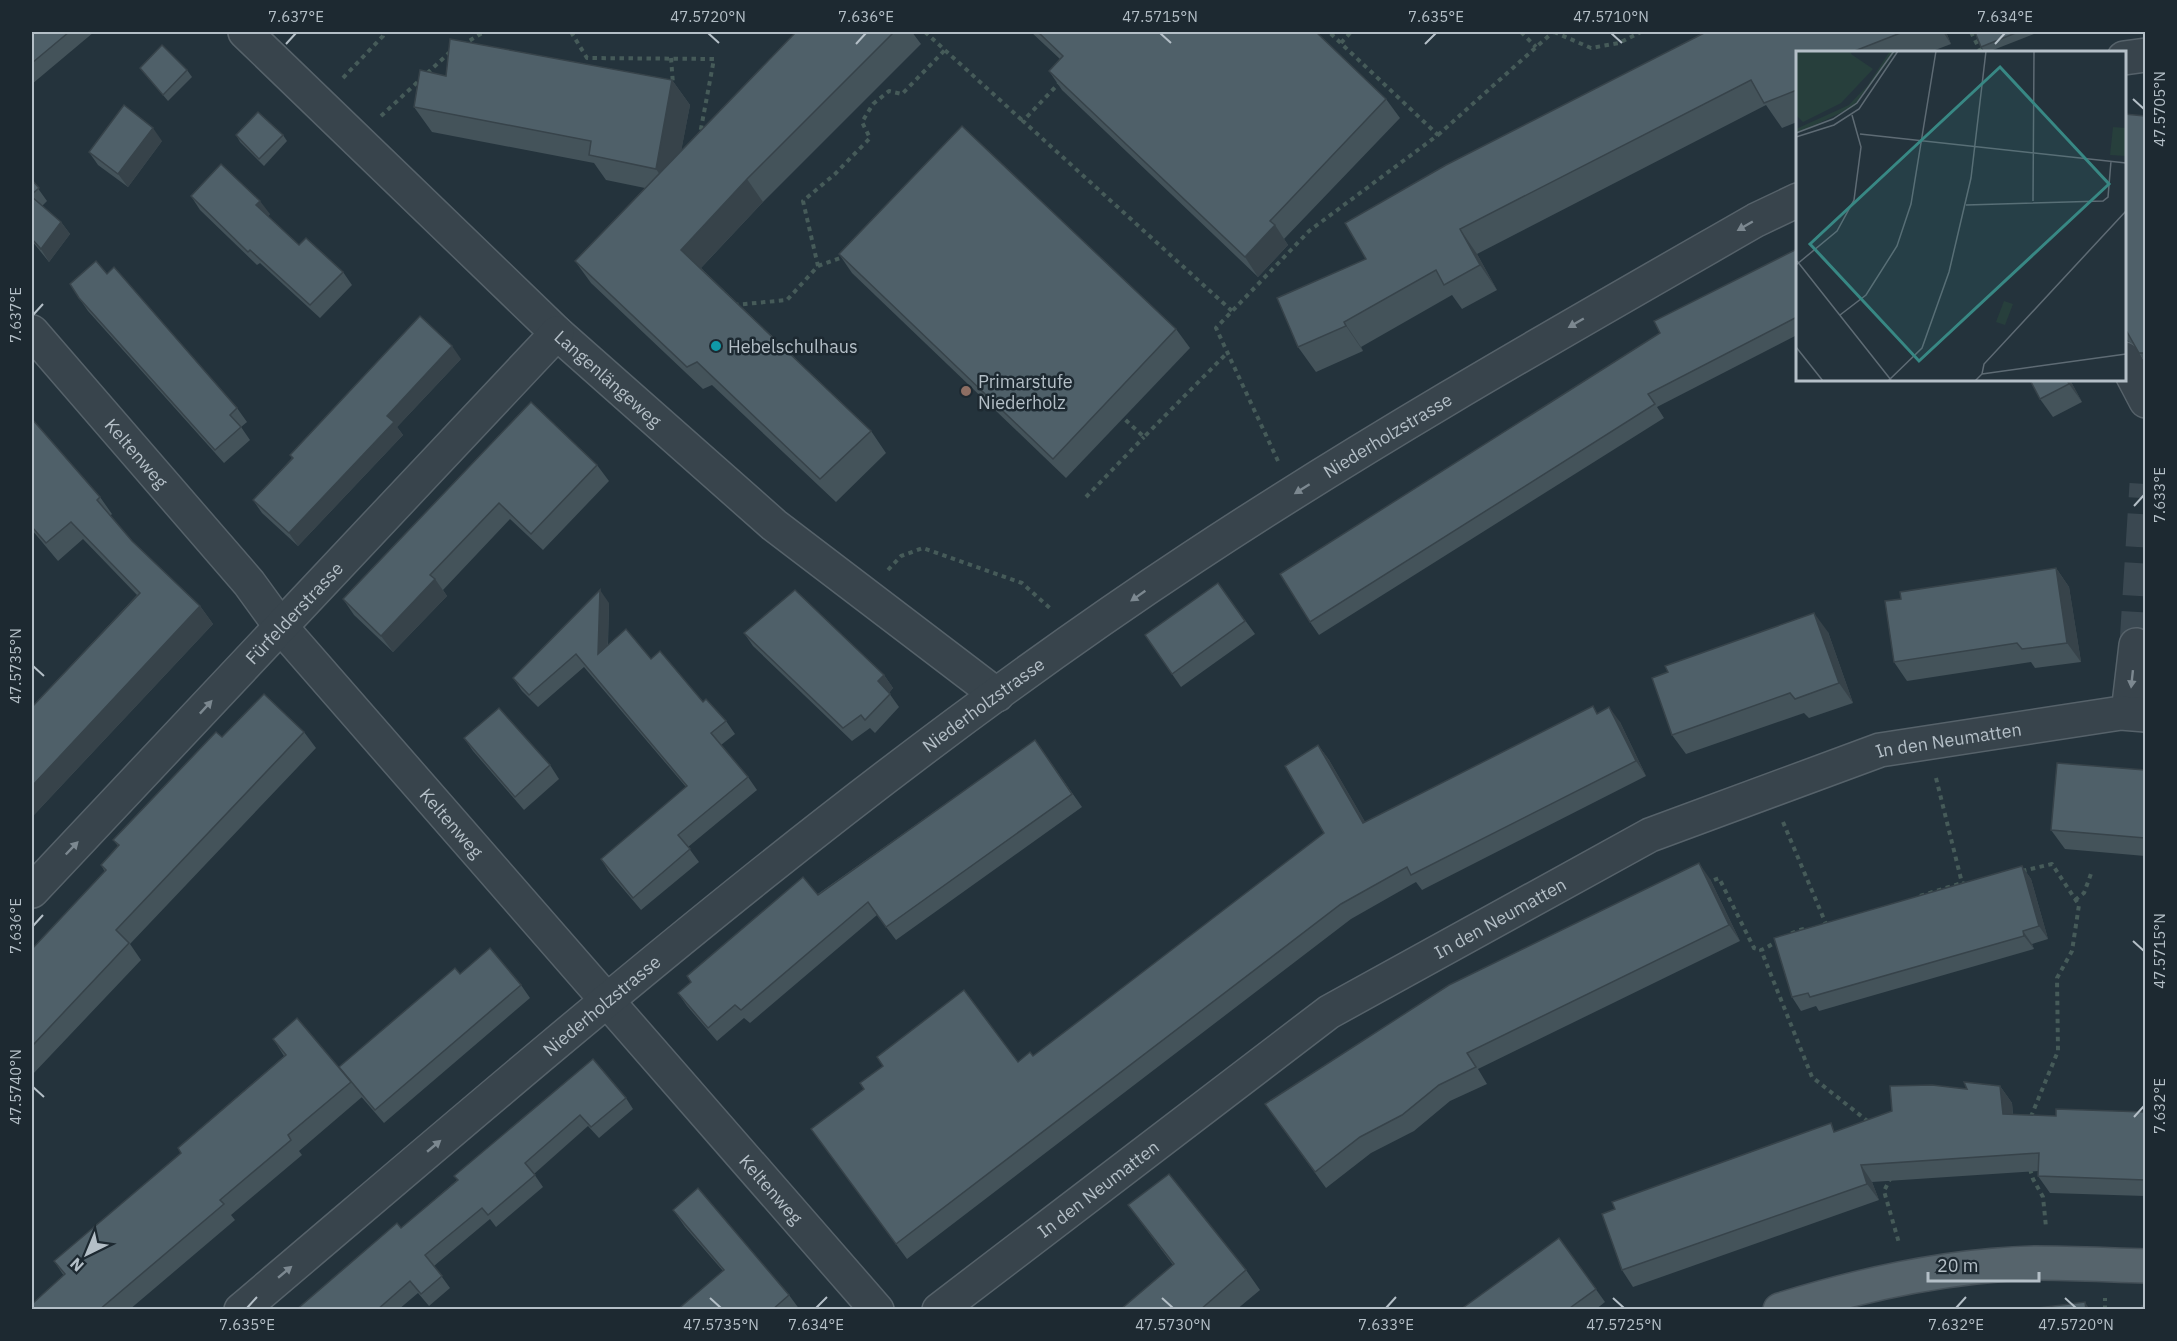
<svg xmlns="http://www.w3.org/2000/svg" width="2177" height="1341" font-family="'IBM Plex Sans',sans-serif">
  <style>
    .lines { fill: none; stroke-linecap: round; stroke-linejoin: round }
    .minor-tunnel { stroke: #3a4851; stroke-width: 33; stroke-dasharray: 33 16; stroke-linecap: butt }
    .minor-casing { stroke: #56626a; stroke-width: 36 }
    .major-casing { stroke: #445058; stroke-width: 36 }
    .path { stroke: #465b59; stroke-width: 4; stroke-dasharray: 4.5 4.5; stroke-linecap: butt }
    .minor { stroke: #38444c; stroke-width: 33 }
    .major { stroke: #56646c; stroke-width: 33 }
    .wall { fill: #44535a }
    .shaded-wall { fill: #37434a }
    .building { fill: #4f6069; stroke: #37434a; stroke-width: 1.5 }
    .oneway { fill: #7c8890 }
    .ticks { fill: none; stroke: #b4bfc7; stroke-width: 2 }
    .culture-dot { fill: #0f9aa8; stroke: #1d2931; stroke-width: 2 }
    .education-dot { fill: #8d6e63; stroke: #1d2931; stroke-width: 2 }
    .labels { text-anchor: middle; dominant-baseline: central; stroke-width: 5; stroke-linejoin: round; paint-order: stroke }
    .poi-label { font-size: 18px; fill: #b4bfc7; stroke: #1d2931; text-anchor: start }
    .street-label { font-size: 18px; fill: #b4bfc7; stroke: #1d2931 }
    .inset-road { fill: none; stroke: #5e6b74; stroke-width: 1.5 }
    .view { fill: #388884; fill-opacity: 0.15; stroke: #388884; stroke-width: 3 }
    .inset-edge { fill: none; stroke: #b4bfc7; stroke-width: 3 }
    .neatline { fill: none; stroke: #b4bfc7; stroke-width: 2 }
    .ticks-label { font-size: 15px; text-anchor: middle; fill: #b4bfc7 }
  </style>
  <rect width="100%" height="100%" fill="#24333c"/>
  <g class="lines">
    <path class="minor-tunnel" d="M2136,645l10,-161"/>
    <defs>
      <g id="minor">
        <path id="s1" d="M245,32l312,301 217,192 223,170"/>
        <path d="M2124,58l22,-3"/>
        <path id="s2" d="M32,332l217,251 32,44 596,683"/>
        <path d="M2124,359l22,42"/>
        <path d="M2128,713l8,-68"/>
        <path id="s3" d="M32,891l525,-558"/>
        <path id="s4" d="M241,1310c308,-261 613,-529 951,-752 183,-121 374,-229 564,-338l42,-20"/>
        <path id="s5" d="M939,1310l390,-298 321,-177 230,-85 241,-37 25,2"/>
      </g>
      <path id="major" d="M1780,1310c83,-26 169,-45 256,-47 36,0 73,2 110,3"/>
    </defs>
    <use href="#minor" class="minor-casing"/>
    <use href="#major" class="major-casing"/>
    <g class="path">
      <path d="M571,32l16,26 127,1 -14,75"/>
      <path d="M925,32l98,89"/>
      <path d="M1521,32l15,15"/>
      <path d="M1554,32l37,16 28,-5 22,-11"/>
      <path d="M1971,32l10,20"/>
      <path d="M1341,43l10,-11"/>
      <path d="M462,45l22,-13"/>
      <path d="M671,58l2,26"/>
      <path d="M343,78l40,-42 1,-4"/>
      <path d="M1061,81l-38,40 209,190"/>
      <path d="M381,116l69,-64"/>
      <path d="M1438,135l115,-103"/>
      <path d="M818,266l28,-10"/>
      <path d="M734,305l53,-5 31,-34 -15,-65 32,-27 35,-36 -8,-16 11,-18 16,-13 13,3 43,-44"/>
      <path d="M1119,414l25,23 83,-84"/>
      <path d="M1278,461l-62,-133 93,-97 129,-96 -109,-103"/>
      <path d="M1086,497l58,-60"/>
      <path d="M888,570l13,-14 22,-8 99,35 30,27"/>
      <path d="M1936,778l26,105 3,1"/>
      <path d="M1783,822l43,102"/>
      <path d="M2022,871l30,-7 27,41 -7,46 -15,27 1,73 -28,68"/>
      <path d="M1714,880l5,-2 35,70 7,2"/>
      <path d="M1920,896l42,-13"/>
      <path d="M2075,900l9,-7 8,-22"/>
      <path d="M1804,929c-17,4 -27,14 -43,21l51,127 58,46"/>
      <path d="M2030,1169l3,10 10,18 3,30"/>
      <path d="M1891,1177l-7,14 15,52"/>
      <path d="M2105,1310v-12"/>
    </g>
    <use href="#minor" class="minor"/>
    <use href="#major" class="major"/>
  </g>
  <g class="wall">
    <path d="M32,32h62l-62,52z"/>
    <path d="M796,32h116l9,12 -158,158 -62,66 170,163 15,22 -50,49 -124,-117 -9,4 -112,-106 -16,-22 70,-73 -39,-8 -12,-17 -162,-31 -18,-25 32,-31 226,4 18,25 -9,46z"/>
    <path d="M1031,32h285l70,67 14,19 -116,121 4,6 -30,32 -196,-187 -13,-19 11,-12z"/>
    <path d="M1706,32h240l5,12 -21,8h-133v70l-15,6 -16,-23 -289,149 20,36 -35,19 -10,-14 -91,52 2,4 -47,21 -18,-25 68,-88z"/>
    <path d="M1975,32h64l-51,20h-3l-4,-5z"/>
    <path d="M140,68l47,2 5,7 -24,24z"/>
    <path d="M2124,114l21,2v246l-10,-16 -7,-5 -4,-5z"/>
    <path d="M236,135h47l4,6 -23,25 -24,-24z"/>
    <path d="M162,141l-34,46 -30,-22 -9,-13z"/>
    <path d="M32,180l15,21 -5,5 19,16 9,12 -21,28 -17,-21z"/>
    <path d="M191,196l79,18 -2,2 31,29 44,27 9,13 -32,33 -60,-55 -3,2 -57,-55z"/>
    <path d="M1797,249v86l-140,72 7,11 -345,217 -9,-13z"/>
    <path d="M839,254l337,75 14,19 -124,130 -214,-205z"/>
    <path d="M107,274l130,134 10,14 -6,5 9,13 -26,23 -136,-152 -9,-13z"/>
    <path d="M461,359l-64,68 6,8 -105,111 -36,-33 -9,-13 39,-42 -2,-3z"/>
    <path d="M2030,380h40l12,22 -29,15 -13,-18z"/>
    <path d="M531,402l66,63 12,16 -66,69 -33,-31 -67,71 4,6 -54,56 -39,-37 -11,-16z"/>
    <path d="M32,419l68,78 12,17 -2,2 22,25 68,65 13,18 -181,193v-110l105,-112 -54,-56 -25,22 -26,-31z"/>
    <path d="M2056,568l13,19 12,75 -46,6 -4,-6 -124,19 -13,-19 7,-63z"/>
    <path d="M1218,583l37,51 -74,53 -36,-52z"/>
    <path d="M609,603l-1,42 43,14 75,62 9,13 -14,11 27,32 9,13 -69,57 11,15 -58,48 -32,-38 -8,-13 85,-72 -102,-120 -46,40 -16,-16 -9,-13z"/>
    <path d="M1828,632l25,71 -44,15 -5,-5 -118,41 -14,-19 -4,-63z"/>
    <path d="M744,633l140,42 9,13 -4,5 10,14 -24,26 -5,-5 -18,13 -99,-95z"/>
    <path d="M1598,713l22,9 26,54 -224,114 -6,-8 -65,37 -444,340 -96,-130 207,-67 15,-6 291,-223 -6,-88 11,15 36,62z"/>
    <path d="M304,732l12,16 -186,196 11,16 -109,115v-126l73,-77 -4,-7 17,-19 -5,-6 109,-103z"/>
    <path d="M464,738l86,27 9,14 -35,31 -51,-59z"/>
    <path d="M1035,740l47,67 -186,133 -19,-25 -127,108 -6,-5 -27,23 -30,-35 -9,-13z"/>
    <path d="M2145,770v86l-80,-7 -14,-19z"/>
    <path d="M2022,866l9,13 17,60 -16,5 2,5 -215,62 -3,-5 -15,5 -9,-14z"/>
    <path d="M1710,879l30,62 -262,128 9,15 -37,17 -36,30 -43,22 -45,35 -61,-84z"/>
    <path d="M460,974l61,11 9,13 -146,125 -26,-30 4,4 -63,54 3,4 -71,60 4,5 -106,90h-97l32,-34 -10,-15 127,-108 -3,-5 106,-92 -11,-17 67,30z"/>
    <path d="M593,1059l33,39 7,11 -34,29 -11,-12 -54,48 9,13 -47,40 -6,-8 -56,47 16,22 -21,18 -11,-13 -20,17h-102l105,-82 56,-48z"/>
    <path d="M2000,1086l12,17 1,11 43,2 89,-4v84l-95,-3 -12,-17v-5l-166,11 7,18 -246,87 -11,-17 215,-139 130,-42z"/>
    <path d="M1128,1205l118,65 14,20 -24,20h-116l53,-45z"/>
    <path d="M673,1210l116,85 11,15h-123l46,-39 -38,-44z"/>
    <path d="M1559,1238l46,64 -10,8h-135z"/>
  </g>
  <g class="shaded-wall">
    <path d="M1943,32h3l5,12z"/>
    <path d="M672,80l18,25 -17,89 -17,-25z"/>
    <path d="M153,128l9,13 -34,46 -10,-13z"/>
    <path d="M747,179l16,23 -66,70 -16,-22z"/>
    <path d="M260,201l10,13 -5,5 -9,-14z"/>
    <path d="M61,222l9,12 -21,28 -8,-13z"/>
    <path d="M1275,225l13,20 -30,32 -13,-20z"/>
    <path d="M1460,229l17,25 20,36 -17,-25z"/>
    <path d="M1344,322l17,25 2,4 -17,-25z"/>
    <path d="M452,346l9,13 -64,68 6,8 -105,111 -9,-13 98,-117z"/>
    <path d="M2067,380h3l12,22 -13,-18z"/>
    <path d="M2056,568l13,19 12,75 -14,-19z"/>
    <path d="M435,579l12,17 -54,56 -12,-16z"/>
    <path d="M600,590l9,13 -2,63 -9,-12z"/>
    <path d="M200,606l13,18 -181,193v-31z"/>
    <path d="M1814,613l14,19 25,71 -14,-20z"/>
    <path d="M884,675l9,13 -6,7 -9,-14z"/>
    <path d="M1609,707l11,15 26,54 -10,-15z"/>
    <path d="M1318,745l11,15 45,77 -11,-14z"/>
    <path d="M1699,863l11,16 30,62 -11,-16z"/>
    <path d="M2022,866l9,13 17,60 -9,-13z"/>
    <path d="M2023,931l9,13 2,5 -10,-13z"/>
    <path d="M2000,1086l12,17 2,28 -11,-17z"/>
    <path d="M1861,1165l11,17 7,18 -12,-16z"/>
    <path d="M2085,1302l5,8h-4z"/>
  </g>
  <g class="building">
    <path d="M32,32h37l-37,31z"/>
    <path d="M796,32h98l-147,147 -66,71 190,181 -51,48 -123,-117 -10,5 -112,-106z"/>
    <path d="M1038,32h278l70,67 -116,122 5,4 -30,32 -196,-186 14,-15z"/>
    <path d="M1706,32h197l-51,20h-55v38l-33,13 -13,-23 -291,149 20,36 -36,20 -8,-15 -92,52 2,4 -48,21 -21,-49 89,-39 -21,-36 101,-58z"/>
    <path d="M1975,32h43l-37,15z"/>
    <path d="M450,39l222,41 -16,89 -67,-14 2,-14 -177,-34 6,-37 26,6z"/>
    <path d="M162,45l25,25 -24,25 -23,-27z"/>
    <path d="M124,105l29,23 -35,46 -29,-22z"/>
    <path d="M258,112l25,23 -24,24 -23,-24z"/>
    <path d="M2124,114l21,2v237h-6l-12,-21 -3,-3z"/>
    <path d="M962,126l214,203 -123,130 -214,-205z"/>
    <path d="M221,164l39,37 -4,4 43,40 7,-7 37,34 -33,33 -60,-55 -2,2 -57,-56z"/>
    <path d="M32,180l7,8 -7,6z"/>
    <path d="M32,197l29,25 -20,27 -9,-10z"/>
    <path d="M1797,249v68l-149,77 7,10 -345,218 -30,-48 380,-241 -6,-12z"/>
    <path d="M96,261l11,13 7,-7 123,141 -7,7 11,12 -26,23 -136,-152 -9,-14z"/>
    <path d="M420,316l32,30 -65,70 7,6 -105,111 -36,-33 40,-42 -3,-3z"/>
    <path d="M2030,380h37l2,4 -29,15z"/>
    <path d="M531,402l66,63 -66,69 -32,-31 -69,72 5,4 -54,57 -38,-37z"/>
    <path d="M32,419l68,78 -3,3 35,41 68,65 -168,180v-79l108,-114 -69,-71 -25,21 -14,-16z"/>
    <path d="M2056,568l11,75 -45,6 -5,-6 -123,19 -9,-61 16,-2 -1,-7z"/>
    <path d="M1218,583l27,38 -73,53 -27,-39z"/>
    <path d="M600,590l-2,64 28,-25 25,30 9,-8 43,51 3,-3 20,22 -15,12 37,44 -70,58 12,14 -57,49 -32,-39 86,-73 -111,-132 -47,41 -16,-17z"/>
    <path d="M795,590l89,85 -6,6 12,13 -25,26 -4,-5 -18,13 -99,-95z"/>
    <path d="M1814,613l25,70 -44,16 -5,-6 -118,42 -20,-57 16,-6 -3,-6z"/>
    <path d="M264,694l40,38 -188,198 13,13 -97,103v-97l74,-79 -5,-5 18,-20 -6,-5 103,-108 6,5z"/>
    <path d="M1593,706l4,8 12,-7 27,54 -225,114 -4,-8 -66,37 -445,340 -85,-115 53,-40 -4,-6 23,-17 -6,-9 87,-67 54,72 12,-10 3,4 55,-42 236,-181 -39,-67 33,-21 45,78z"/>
    <path d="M499,708l51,57 -35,32 -51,-59z"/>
    <path d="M1035,740l37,54 -186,133 -18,-25 -127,108 -6,-5 -27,23 -30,-35 13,-11 -4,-6 116,-99 15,18z"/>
    <path d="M2057,763l88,7v68l-94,-8z"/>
    <path d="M1699,863l30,62 -262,128 9,14 -37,18 -37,30 -42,22 -45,35 -50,-68 184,-119z"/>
    <path d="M2022,866l17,60 -16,5 1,5 -214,61 -2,-4 -16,4 -18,-59z"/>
    <path d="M490,948l31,37 -146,125 -36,-43 116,-99 5,6z"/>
    <path d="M297,1018l54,64 -63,53 3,5 -71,60 4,4 -125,106h-67v-6l33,-30 -11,-13 127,-108 -3,-5 108,-93 -13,-16z"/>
    <path d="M593,1059l33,39 -35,29 -11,-12 -55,48 10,12 -47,40 -6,-7 -57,47 17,21 -21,18 -11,-13 -33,29h-81l101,-87 4,5 57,-48 -4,-4z"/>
    <path d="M1964,1082l36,4 3,28 53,2v-7l89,3v68l-107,-4 1,-23 -178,12 6,19 -245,86 -20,-56 13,-5 -3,-7 219,-79 3,9 58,-21 -2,-25 42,-1 35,4z"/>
    <path d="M1169,1174l77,96 -46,40h-80l54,-46 -46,-59z"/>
    <path d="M698,1188l91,107 -17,15h-95l47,-40 -51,-60z"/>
    <path d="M1559,1238l37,51 -29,21h-107z"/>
    <path d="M2085,1302l1,8h-64z"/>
    <rect x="2142" y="1306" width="3" height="4"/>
  </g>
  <defs><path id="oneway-solid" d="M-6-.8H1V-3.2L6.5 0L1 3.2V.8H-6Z" transform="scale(1.5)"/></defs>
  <g class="oneway">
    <use href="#oneway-solid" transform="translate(1745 226) rotate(150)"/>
    <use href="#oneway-solid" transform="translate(1576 323) rotate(150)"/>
    <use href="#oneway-solid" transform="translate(1302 489) rotate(148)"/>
    <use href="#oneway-solid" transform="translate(1138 596) rotate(145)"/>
    <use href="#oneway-solid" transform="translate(2132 679) rotate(96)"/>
    <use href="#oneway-solid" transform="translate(206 707) rotate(-47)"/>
    <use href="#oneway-solid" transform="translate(72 848) rotate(-46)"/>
    <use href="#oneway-solid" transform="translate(434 1146) rotate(-40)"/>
    <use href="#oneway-solid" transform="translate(285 1272) rotate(-40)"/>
  </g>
  <path class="ticks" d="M708,33l11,10M1160,33l11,10M1611,33l11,10M286,44l10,-11M856,44l10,-11M1425,44l11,-11M1995,44l10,-11M2133,99l11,10M33,315l10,-11M2134,506l10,-11M33,666l11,10M33,926l10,-11M2133,941l11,10M33,1087l11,10M2134,1117l10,-11M710,1298l11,10M1162,1298l11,10M1613,1298l11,10M2065,1298l11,10M247,1308l10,-11M816,1308l11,-11M1386,1308l10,-11M1956,1308l10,-11"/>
  <circle class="culture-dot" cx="716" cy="346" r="6"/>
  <circle class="education-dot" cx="966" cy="391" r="6"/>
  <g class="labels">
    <g class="poi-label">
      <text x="728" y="346">Hebelschulhaus</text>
      <text x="978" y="381">Primarstufe<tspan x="978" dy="21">Niederholz</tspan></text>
    </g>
    <g class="street-label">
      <text stroke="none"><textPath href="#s1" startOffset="502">Langenlängeweg</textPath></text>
      <text stroke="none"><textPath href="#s4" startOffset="1444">Niederholzstrasse</textPath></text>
      <text stroke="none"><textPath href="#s2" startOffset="160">Keltenweg</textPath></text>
      <text stroke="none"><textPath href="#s3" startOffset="382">Fürfelderstrasse</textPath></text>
      <text stroke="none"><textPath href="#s4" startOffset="958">Niederholzstrasse</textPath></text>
      <text stroke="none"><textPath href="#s5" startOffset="1172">In den Neumatten</textPath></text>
      <text stroke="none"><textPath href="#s2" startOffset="646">Keltenweg</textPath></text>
      <text stroke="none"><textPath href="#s5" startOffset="686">In den Neumatten</textPath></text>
      <text stroke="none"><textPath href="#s4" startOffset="472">Niederholzstrasse</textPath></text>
      <text stroke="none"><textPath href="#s2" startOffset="1132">Keltenweg</textPath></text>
      <text stroke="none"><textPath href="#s5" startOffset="200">In den Neumatten</textPath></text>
    </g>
  </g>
  <g transform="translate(1796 51)">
    <rect width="330" height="330" fill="#24333c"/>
    <path d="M94,0h6l-41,55 -59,28v-5l53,-24 19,-20z" fill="#273f3c"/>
    <path d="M317,76l13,1v28l-16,-1zM208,250l9,3 -8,21 -9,-3z" fill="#273f3c"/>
    <path d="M0,0h56l-1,3 22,15 -32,34 -38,19 -7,-7z" fill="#273f3c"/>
    <path class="inset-road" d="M0,82l37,-14 24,-16 37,-52M64,83l266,29M0,86l38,-12 25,-16 39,-58M237,150l1,-150M170,154l137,-4 5,-4 3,-36M1,210l94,119M0,214l41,-34 17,-31 7,-53 -9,-32M44,264l26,-20 31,-49 14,-42 25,-153M0,296l27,34M186,323l144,-20M92,330l34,-33 27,-76 22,-94 15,-127M179,330l7,-7 2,-10 142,-153"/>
    <path class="view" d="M204,16l109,117 -190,177 -109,-117z"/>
    <rect width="330" height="330" class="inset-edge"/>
  </g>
  <rect width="2177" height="1341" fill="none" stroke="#1d2931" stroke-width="66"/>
  <g transform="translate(87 1254) rotate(223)" stroke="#1d2931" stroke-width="4.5" paint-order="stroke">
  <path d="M0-4.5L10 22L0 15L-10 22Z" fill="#b4bfc7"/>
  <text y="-9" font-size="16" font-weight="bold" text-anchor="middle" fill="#b4bfc7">N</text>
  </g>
  <path d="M1928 1272v9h111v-9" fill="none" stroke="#b4bfc7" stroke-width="3"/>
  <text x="1937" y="1272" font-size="18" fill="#b4bfc7" stroke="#1d2931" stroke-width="4.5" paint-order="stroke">20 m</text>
  <rect x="33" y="33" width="2111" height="1275" class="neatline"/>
  <g class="ticks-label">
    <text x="296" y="22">7.637°E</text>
    <text x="708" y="22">47.5720°N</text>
    <text x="866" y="22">7.636°E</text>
    <text x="1160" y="22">47.5715°N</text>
    <text x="1436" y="22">7.635°E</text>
    <text x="1611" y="22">47.5710°N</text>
    <text x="2005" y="22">7.634°E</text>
    <text transform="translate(2160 109) rotate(-90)" y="5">47.5705°N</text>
    <text transform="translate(16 315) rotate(-90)" y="5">7.637°E</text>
    <text transform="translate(2160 495) rotate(-90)" y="5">7.633°E</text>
    <text transform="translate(16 666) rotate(-90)" y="5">47.5735°N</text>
    <text transform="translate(16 926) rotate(-90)" y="5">7.636°E</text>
    <text transform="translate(2160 951) rotate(-90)" y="5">47.5715°N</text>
    <text transform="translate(16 1087) rotate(-90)" y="5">47.5740°N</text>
    <text transform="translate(2160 1106) rotate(-90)" y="5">7.632°E</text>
    <text x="247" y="1330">7.635°E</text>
    <text x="721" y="1330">47.5735°N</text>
    <text x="816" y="1330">7.634°E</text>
    <text x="1173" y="1330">47.5730°N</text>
    <text x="1386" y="1330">7.633°E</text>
    <text x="1624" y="1330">47.5725°N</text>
    <text x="1956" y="1330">7.632°E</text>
    <text x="2076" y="1330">47.5720°N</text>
  </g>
</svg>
